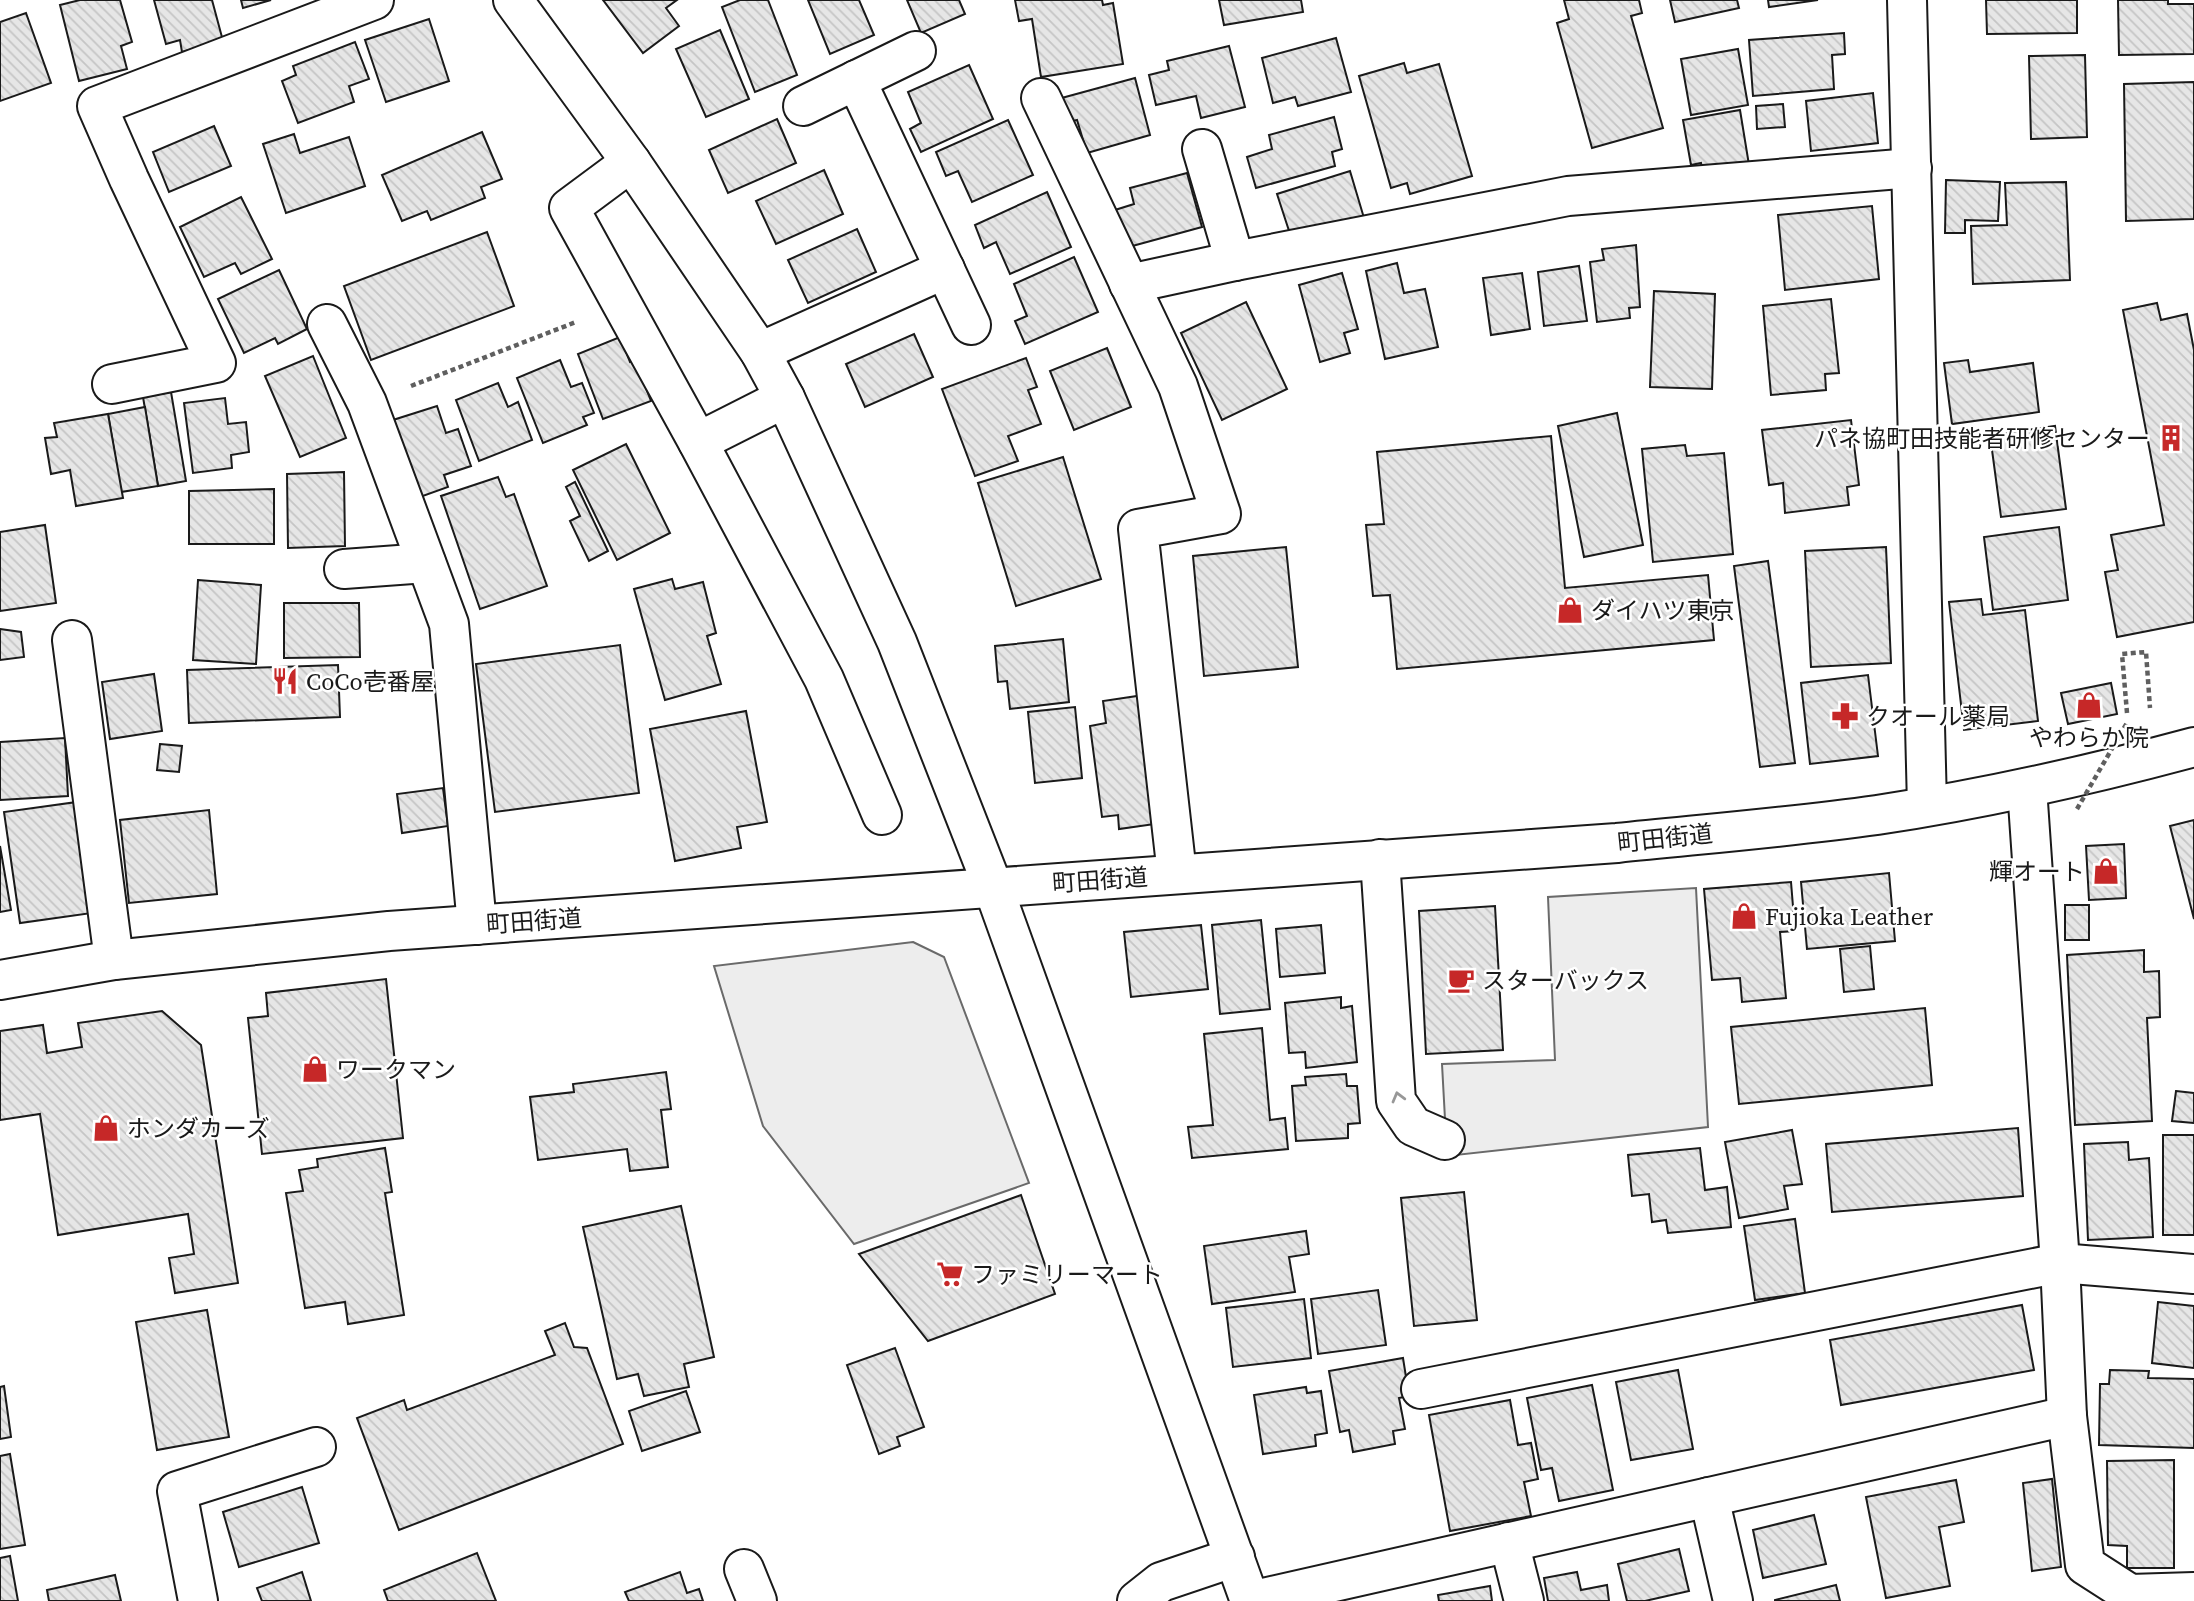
<svg xmlns="http://www.w3.org/2000/svg" width="2194" height="1601" font-family="'Source Serif 4','Noto Sans JP',serif">
  <style>
    .built { fill: #ededed; stroke: #6a6a6a; stroke-width: 2 }
    .building { fill: url(#building-back-hatch); stroke: #1a1a1a; stroke-width: 2 }
    .lines { fill: none; stroke-linecap: round; stroke-linejoin: round }
    .minor-casing { stroke: #1a1a1a; stroke-width: 42 }
    .major-casing { stroke: #1a1a1a; stroke-width: 42 }
    .path { stroke: #5f5f5f; stroke-width: 4.5; stroke-dasharray: 5 3.5; stroke-linecap: butt }
    .minor { stroke: #fff; stroke-width: 38 }
    .major { stroke: #fff; stroke-width: 38 }
    .path-bridge { stroke: #5f5f5f; stroke-width: 4.5; stroke-dasharray: 5 3.5; stroke-linecap: butt }
    .oneway { stroke: #989898 }
    .labels { text-anchor: middle; dominant-baseline: central; stroke-width: 5; stroke-linejoin: round; paint-order: stroke }
    .poi-label { font-size: 24px; fill: #1a1a1a; stroke: #fff; text-anchor: start }
    .street-label { font-size: 24px; fill: #1a1a1a; stroke: #fff }
  </style>
  <defs>
    <pattern id="building-back-hatch" width="6" height="6" patternUnits="userSpaceOnUse" patternTransform="scale(1.75)"><rect width="6" height="6" fill="#e6e6e6"/><path d="M-1 5l2 2M0 0l6 6M5-1l2 2" fill="none" stroke="#c5c5c5"/></pattern>
  </defs>
  <rect width="100%" height="100%" fill="#fff"/>
  <g class="built">
    <path d="M1696,888l12,239 -261,29 -5,-92 113,-4 -7,-163z"/>
    <path d="M913,942l31,15 85,226 -175,61 -91,-118 -49,-160z"/>
  </g>
  <g class="building">
    <path d="M80,0h40l12,42 -11,4 6,23 -48,12 -19,-76z"/>
    <path d="M154,0h58l11,41 -41,11 -2,-12 -14,4z"/>
    <path d="M241,0h30l-28,8z"/>
    <path d="M603,0h74l-11,8 13,18 -36,27z"/>
    <path d="M740,0h28l29,75 -42,17 -33,-85z"/>
    <path d="M808,0h51l15,35 -44,19z"/>
    <path d="M907,0h52l6,14 -44,19z"/>
    <path d="M1015,0h87l1,5 10,-2 10,61 -82,13 -9,-58 -13,2z"/>
    <path d="M1219,0h82l2,12 -79,13z"/>
    <path d="M1564,0h75l3,13 -11,3 32,112 -71,20 -35,-125 12,-4z"/>
    <path d="M1670,0h67l2,8 -64,14z"/>
    <path d="M1768,0h50l-49,7z"/>
    <path d="M1986,0h91v33l-90,1z"/>
    <path d="M2118,0h50v4h26v50l-75,1z"/>
    <path d="M26,13l25,70 -51,18v-79z"/>
    <path d="M429,19l20,62 -63,21 -21,-62z"/>
    <path d="M720,30l29,69 -43,18 -30,-68z"/>
    <path d="M1844,33l1,21 -13,1 2,34 -81,7 -4,-56z"/>
    <path d="M1336,38l15,54 -53,14 -3,-9 -22,6 -11,-45z"/>
    <path d="M355,42l14,37 -20,7 5,16 -56,21 -16,-42 14,-6 -3,-9z"/>
    <path d="M1229,46l16,61 -44,11 -5,-22 -40,9 -7,-30 20,-5 -2,-9z"/>
    <path d="M1738,49l10,56 -57,10 -10,-56z"/>
    <path d="M2085,55l2,82 -56,2 -2,-83z"/>
    <path d="M1404,63l3,10 32,-9 33,112 -62,18 -3,-11 -16,5 -32,-112z"/>
    <path d="M969,65l24,54 -72,33 -11,-23 11,-6 -13,-31z"/>
    <path d="M1135,78l15,57 -63,18 -10,-33 -12,3 -7,-24z"/>
    <path d="M2194,82v137l-68,2 -2,-137z"/>
    <path d="M1873,93l5,50 -67,8 -5,-50z"/>
    <path d="M1783,104l2,23 -28,2 -1,-23z"/>
    <path d="M1740,110l9,55 -46,8 -2,-10 -10,2 -8,-45z"/>
    <path d="M1334,117l8,32 -10,3 3,14 -79,22 -9,-31 25,-8 -3,-14z"/>
    <path d="M777,119l19,44 -68,30 -19,-43z"/>
    <path d="M1008,120l25,55 -61,27 -14,-31 -12,5 -10,-24z"/>
    <path d="M214,126l17,40 -62,26 -16,-40z"/>
    <path d="M482,132l20,47 -21,8 4,11 -54,22 -4,-9 -25,10 -20,-46z"/>
    <path d="M294,134l6,19 49,-16 16,49 -79,27 -23,-69z"/>
    <path d="M824,170l19,44 -67,30 -20,-43z"/>
    <path d="M1350,171l14,47 -72,22 -15,-46z"/>
    <path d="M1187,173l15,54 -77,21 -10,-38 19,-6 -4,-16z"/>
    <path d="M1946,180l54,2 -2,39 -33,-1v13h-20z"/>
    <path d="M2066,182l4,98 -97,4 -2,-58 36,-1 -2,-42z"/>
    <path d="M1047,192l24,55 -61,27 -14,-32 -12,6 -9,-23z"/>
    <path d="M241,197l31,62 -31,15 -6,-11 -31,14 -24,-50z"/>
    <path d="M1872,206l7,73 -94,11 -7,-75z"/>
    <path d="M857,229l19,43 -68,31 -20,-43z"/>
    <path d="M487,232l27,74 -143,54 -27,-74z"/>
    <path d="M1636,245l4,62 -11,1 1,10 -33,4 -7,-60 14,-2 -2,-11z"/>
    <path d="M1074,257l24,55 -73,32 -10,-23 12,-5 -13,-32z"/>
    <path d="M1397,263l7,30 21,-4 13,58 -53,12 -19,-88z"/>
    <path d="M1579,266l8,55 -43,5 -6,-54z"/>
    <path d="M279,270l28,59 -29,15 -3,-6 -31,15 -26,-54z"/>
    <path d="M1342,273l16,56 -14,4 6,20 -30,9 -21,-77z"/>
    <path d="M1522,273l8,56 -39,6 -8,-57z"/>
    <path d="M1654,291l61,3 -3,95 -62,-2z"/>
    <path d="M1831,299l8,74 -14,1 1,16 -55,5 -8,-89z"/>
    <path d="M1246,302l41,87 -65,31 -41,-87z"/>
    <path d="M2157,303l4,17 26,-6 7,36v272l-77,15 -12,-65 13,-2 -7,-35 53,-10 -41,-215z"/>
    <path d="M914,334l19,43 -68,30 -19,-43z"/>
    <path d="M620,337l10,25 5,-2 16,41 -48,18 -25,-65z"/>
    <path d="M1107,348l24,59 -57,23 -24,-59z"/>
    <path d="M313,356l33,82 -46,19 -35,-81z"/>
    <path d="M1026,358l11,29 -9,3 13,34 -33,12 10,25 -43,15 -33,-87z"/>
    <path d="M560,360l11,27 11,-4 12,30 -11,4 4,8 -44,18 -26,-65z"/>
    <path d="M1968,360l2,12 63,-9 6,49 -87,12 -8,-61z"/>
    <path d="M498,383l10,24 10,-5 14,38 -53,21 -23,-61z"/>
    <path d="M171,392l15,89 -28,5 -15,-89z"/>
    <path d="M225,398l3,26 18,-2 3,30 -18,3 1,13 -39,5 -9,-70z"/>
    <path d="M437,406l9,27 12,-4 13,37 -27,9 4,12 -28,10 -27,-77z"/>
    <path d="M145,407l13,79 -37,6 -13,-78z"/>
    <path d="M1617,413l26,132 -59,12 -26,-131z"/>
    <path d="M108,414l15,84 -47,8 -6,-36 -19,4 -6,-36 12,-1 -3,-14z"/>
    <path d="M1851,420l8,65 -12,2 2,18 -64,8 -2,-30 -14,2 -7,-55z"/>
    <path d="M2055,426l11,83 -65,8 -11,-82z"/>
    <path d="M1551,436l14,152 143,-13 6,65 -317,29 -7,-74 -17,1 -7,-71 18,-1 -7,-72z"/>
    <path d="M626,444l44,89 -53,27 -44,-90z"/>
    <path d="M1685,445l2,11 37,-3 9,101 -80,8 -11,-113z"/>
    <path d="M1063,457l38,122 -85,27 -38,-123z"/>
    <path d="M344,472l1,74 -57,2 -1,-74z"/>
    <path d="M498,477l8,20 8,-3 33,92 -67,23 -39,-113z"/>
    <path d="M575,482l33,69 -19,10 -19,-40 10,-5 -14,-29z"/>
    <path d="M274,489v55h-85v-53z"/>
    <path d="M45,525l11,78 -56,8v-79z"/>
    <path d="M2059,527l9,73 -75,10 -9,-73z"/>
    <path d="M1286,547l12,120 -94,9 -11,-120z"/>
    <path d="M1886,547l5,116 -80,4 -6,-116z"/>
    <path d="M1768,561l27,202 -35,4 -26,-201z"/>
    <path d="M672,579l3,10 28,-7 13,51 -9,3 14,48 -56,16 -31,-111z"/>
    <path d="M198,580l63,5 -5,79 -63,-4z"/>
    <path d="M1981,599l2,16 42,-5 13,111 -74,9 -15,-128z"/>
    <path d="M284,603h75l1,54 -76,1z"/>
    <path d="M0,629l21,3 3,25 -24,3z"/>
    <path d="M1063,639l6,63 -59,7 -3,-28 -9,1 -3,-36z"/>
    <path d="M620,645l19,148 -144,19 -19,-148z"/>
    <path d="M338,665l2,52 -151,6 -2,-53z"/>
    <path d="M154,674l8,57 -52,8 -8,-57z"/>
    <path d="M1868,675l10,81 -68,8 -9,-81z"/>
    <path d="M2111,683l6,31 -49,10 -7,-31z"/>
    <path d="M1144,695l18,128 -43,6 -1,-14 -16,2 -12,-91 16,-3 -3,-22z"/>
    <path d="M1075,707l7,71 -47,5 -7,-71z"/>
    <path d="M746,711l21,111 -30,5 4,21 -66,13 -25,-132z"/>
    <path d="M65,738l3,58 -68,4v-58z"/>
    <path d="M160,744l22,2 -3,26 -22,-2z"/>
    <path d="M443,788l5,38 -46,7 -5,-39z"/>
    <path d="M77,802l15,111 -72,10 -16,-111z"/>
    <path d="M209,810l8,84 -88,9 -9,-83z"/>
    <path d="M2194,820v99l-24,-93z"/>
    <path d="M2124,844l2,54 -37,2 -3,-54z"/>
    <path d="M0,846l11,64 -11,2z"/>
    <path d="M1889,873l6,68 -88,8 -6,-67z"/>
    <path d="M1791,882l4,49 -15,1 6,66 -44,4 -2,-24 -28,2 -8,-91z"/>
    <rect x="2065" y="905" width="24" height="35"/>
    <path d="M1495,906l8,144 -77,4 -7,-143z"/>
    <path d="M1261,920l9,89 -50,5 -8,-89z"/>
    <path d="M1201,925l7,64 -77,8 -7,-65z"/>
    <path d="M1321,925l4,48 -45,4 -4,-48z"/>
    <path d="M1870,946l4,43 -30,3 -4,-43z"/>
    <path d="M2144,950v22l15,-1 1,46 -13,1 5,103 -77,4 -8,-170z"/>
    <path d="M386,979l17,159 -141,16 -14,-136 20,-2 -2,-23z"/>
    <path d="M1341,997v11l11,-2 5,56 -51,6 -1,-16 -16,1 -4,-50z"/>
    <path d="M1925,1008l7,77 -193,19 -8,-77z"/>
    <path d="M162,1011l39,34 37,238 -63,10 -6,-35 25,-4 -6,-40 -130,21 -18,-121 -40,6v-89l43,-6 4,28 35,-6 -4,-24z"/>
    <path d="M1262,1028l8,92 15,-2 3,31 -96,9 -4,-31 25,-2 -9,-91z"/>
    <path d="M666,1072l5,37 -10,1 7,57 -38,4 -3,-22 -89,11 -8,-63 44,-5 -1,-8z"/>
    <path d="M1346,1074l1,12h10l3,37 -12,1v14l-52,3 -4,-55 14,-1 -1,-8z"/>
    <path d="M2176,1091l18,2v30l-22,-2z"/>
    <path d="M2018,1128l5,68 -191,16 -6,-68z"/>
    <path d="M1792,1130l10,54 -18,2 4,23 -49,9 -14,-76z"/>
    <rect x="2163" y="1135" width="31" height="100"/>
    <path d="M2128,1142l1,18 20,-2 4,79 -65,3 -4,-96z"/>
    <path d="M385,1148l7,44 -7,1 19,122 -56,9 -3,-22 -40,6 -19,-115 17,-2 -4,-21 19,-3 -1,-8z"/>
    <path d="M1700,1148l5,42 22,-3 4,40 -63,6 -2,-13 -14,2 -3,-28 -17,2 -4,-41z"/>
    <path d="M1464,1192l13,128 -63,6 -13,-128z"/>
    <path d="M1021,1195l34,99 -127,47 -69,-87z"/>
    <path d="M681,1206l33,151 -30,7 5,23 -45,9 -6,-22 -21,5 -34,-152z"/>
    <path d="M1795,1219l10,74 -50,7 -11,-74z"/>
    <path d="M1306,1231l3,23 -20,3 6,35 -83,12 -8,-58z"/>
    <path d="M1378,1290l8,55 -68,9 -7,-55z"/>
    <path d="M1304,1299l7,59 -78,9 -7,-59z"/>
    <path d="M2158,1302l36,4v62l-42,-5z"/>
    <path d="M2022,1305l12,65 -193,35 -11,-65z"/>
    <path d="M207,1310l22,127 -72,13 -21,-128z"/>
    <path d="M565,1323l9,24 13,1 36,96 -224,86 -42,-112 47,-18 3,10 148,-55 -10,-24z"/>
    <path d="M895,1348l29,79 -27,10 3,9 -21,8 -32,-89z"/>
    <path d="M1403,1358l6,38 -10,2 6,31 -12,2 2,13 -42,8 -4,-22 -9,2 -11,-61z"/>
    <path d="M1678,1370l15,79 -62,11 -15,-78z"/>
    <path d="M2110,1370l39,1 -1,7 46,1v69l-95,-3 1,-61h9z"/>
    <path d="M1592,1385l21,105 -54,11 -7,-33 -11,2 -14,-72z"/>
    <path d="M4,1386l7,51 -11,2v-52z"/>
    <path d="M1306,1387l1,6 14,-2 6,42 -12,2 1,11 -53,8 -9,-59z"/>
    <path d="M686,1391l14,41 -58,19 -13,-40z"/>
    <path d="M1510,1400l8,45 13,-2 7,36 -14,3 7,34 -81,15 -21,-116z"/>
    <path d="M10,1454l15,91 -25,4v-93z"/>
    <path d="M2174,1460v108h-47v-22l-19,-1 -1,-84z"/>
    <path d="M2052,1479l9,88 -29,4 -9,-88z"/>
    <path d="M1956,1480l8,42 -25,5 11,59 -64,12 -20,-101z"/>
    <path d="M302,1487l17,56 -80,24 -16,-55z"/>
    <path d="M1814,1515l12,49 -63,14 -10,-48z"/>
    <path d="M1679,1549l10,42 -44,10h-18l-9,-37z"/>
    <path d="M477,1553l19,48h-108l-4,-11z"/>
    <path d="M10,1556l8,45h-18v-43z"/>
    <path d="M302,1572l9,29h-49l-5,-13z"/>
    <path d="M680,1572l7,21 12,-4 4,12h-74l-4,-9z"/>
    <path d="M1577,1572l4,18 26,-5 2,16h-61l-4,-23z"/>
    <path d="M115,1575l6,26h-72l-2,-11z"/>
    <path d="M1836,1585l4,16h-65v-1z"/>
    <path d="M1490,1586l2,15h-53l-1,-6z"/>
  </g>
  <g class="lines">
    <defs>
      <g id="minor">
        <path d="M513,0l118,162 129,190 25,46 112,244 96,245 257,714"/>
        <path d="M1907,0l20,806"/>
        <path d="M856,80l115,245"/>
        <path d="M1041,98l137,288 43,128 -83,15 39,345"/>
        <path d="M803,106l113,-55"/>
        <path d="M1202,149l33,112"/>
        <path d="M631,162l-62,46 129,234 126,237 58,136"/>
        <path d="M1129,284l106,-23 333,-65 344,-28"/>
        <path d="M327,324l40,79 82,221 28,301"/>
        <path d="M760,352l185,-83"/>
        <path d="M112,384l104,-21 -87,-184 -32,-73 277,-106"/>
        <path d="M698,442l87,-44"/>
        <path d="M344,569l82,-6"/>
        <path d="M72,640l42,320"/>
        <path d="M2027,788l33,475 7,153 18,149 45,29 1,7"/>
        <path d="M1380,859l16,242 17,25 32,14"/>
        <path d="M1421,1389l639,-126 134,11"/>
        <path d="M1709,1497l24,104"/>
        <path d="M1509,1542l15,59"/>
        <path d="M744,1569l13,32"/>
        <path d="M2130,1594l64,-2"/>
        <path d="M198,1601l-21,-110 139,-44"/>
        <path d="M1137,1601l24,-19 74,-25"/>
        <path d="M1250,1601l817,-185"/>
      </g>
      <path id="major" d="M0,980l114,-20 275,-29 1228,-88c87,-9 174,-16 260,-28 107,-16 213,-40 317,-68"/>
    </defs>
    <use href="#minor" class="minor-casing"/>
    <use href="#major" class="major-casing"/>
    <g class="path">
      <path d="M411,386l165,-64"/>
      <path d="M2127,713l-5,-59 24,-2 4,56"/>
    </g>
    <use href="#minor" class="minor"/>
    <use href="#major" class="major"/>
    <path class="path-bridge" d="M2077,809l51,-88"/>
  </g>
  <defs><path id="oneway-chevron" d="M-2-3.5L2.5 0L-2 3.5" fill="none" stroke-width="1.6" stroke-linecap="round" stroke-linejoin="round" transform="scale(1.75)"/></defs>
  <use class="oneway" href="#oneway-chevron" transform="translate(1398 1097) rotate(-105)"/>
  <defs>
    <symbol id="building-bare" viewBox="-9 -9 18 18"><path d="M-4-6H4V6H1V3H-1V6H-4ZM-2.5-4.3h1.7v1.8h-1.7ZM.8-4.3h1.7v1.8H.8ZM-2.5-1h1.7V.8h-1.7ZM.8-1h1.7V.8H.8Z" fill="#c62828" stroke="#fff" stroke-width="2.5" paint-order="stroke"/></symbol>
    <symbol id="shop-bare" viewBox="-9 -9 18 18"><path d="M-5-2.5h2.3a2.7 3.5 0 0 1 5.4 0H5L5.5 6h-11ZM-1.5-2.5h3a1.5 2.3 0 0 0-3 0Z" fill="#c62828" stroke="#fff" stroke-width="2.5" paint-order="stroke"/></symbol>
    <symbol id="restaurant-bare" viewBox="-9 -9 18 18"><path d="M-5-6h1v4h1v-4h1v4h1v-4h1v5L-1.5 .5V6h-2V.5L-5-1ZM5-6V6H3V1.5H1.5Q1.5-4 5-6Z" fill="#c62828" stroke="#fff" stroke-width="2.5" paint-order="stroke"/></symbol>
    <symbol id="pharmacy-bare" viewBox="-9 -9 18 18"><path d="M-2-6h4v4h4v4h-4v4h-4v-4h-4v-4h4Z" fill="#c62828" stroke="#fff" stroke-width="2.5" paint-order="stroke"/></symbol>
    <symbol id="cafe-bare" viewBox="-9 -9 18 18"><path d="M-5.5-4.5H6V0H3Q3 3.5 0 3.5H-2.5Q-5.5 3.5-5.5 0ZM3-3.2v2h1.7v-2ZM-6 4.5H4V6H-6Z" fill="#c62828" stroke="#fff" stroke-width="2.5" paint-order="stroke"/></symbol>
    <symbol id="supermarket-bare" viewBox="-9 -9 18 18"><path d="M-6-5.5h2.5l.6 2H6L4.5 2H-2.5L-4.4-4H-6ZM-1.5 3.2a1.3 1.3 0 1 0 .1 0ZM3 3.2a1.3 1.3 0 1 0 .1 0Z" fill="#c62828" stroke="#fff" stroke-width="2.5" paint-order="stroke"/></symbol>
  </defs>
  <g fill-rule="evenodd">
    <use href="#building-bare" x="2152" y="419" width="38" height="38"/>
    <use href="#shop-bare" x="1551" y="591" width="38" height="38"/>
    <use href="#restaurant-bare" x="266" y="662" width="38" height="38"/>
    <use href="#shop-bare" x="2070" y="686" width="38" height="38"/>
    <use href="#pharmacy-bare" x="1826" y="697" width="38" height="38"/>
    <use href="#shop-bare" x="2087" y="852" width="38" height="38"/>
    <use href="#shop-bare" x="1725" y="897" width="38" height="38"/>
    <use href="#cafe-bare" x="1442" y="961" width="38" height="38"/>
    <use href="#shop-bare" x="296" y="1050" width="38" height="38"/>
    <use href="#shop-bare" x="87" y="1109" width="38" height="38"/>
    <use href="#supermarket-bare" x="931" y="1255" width="38" height="38"/>
  </g>
  <g class="labels">
    <g class="poi-label">
      <text x="2150" y="438" text-anchor="end">パネ協町田技能者研修センター</text>
      <text x="1591" y="610">ダイハツ東京</text>
      <text x="306" y="681">CoCo壱番屋</text>
      <text x="1866" y="716">クオール薬局</text>
      <text x="2089" y="737" text-anchor="middle">やわらか院</text>
      <text x="2085" y="871" text-anchor="end">輝オート</text>
      <text x="1765" y="916">Fujioka Leather</text>
      <text x="1482" y="980">スターバックス</text>
      <text x="336" y="1069">ワークマン</text>
      <text x="127" y="1128">ホンダカーズ</text>
      <text x="971" y="1274">ファミリーマート</text>
    </g>
    <g class="street-label">
      <text transform="translate(1665 838) rotate(-6)">町田街道</text>
      <text transform="translate(1100 880) rotate(-4)">町田街道</text>
      <text transform="translate(534 921) rotate(-4)">町田街道</text>
    </g>
  </g>
</svg>
